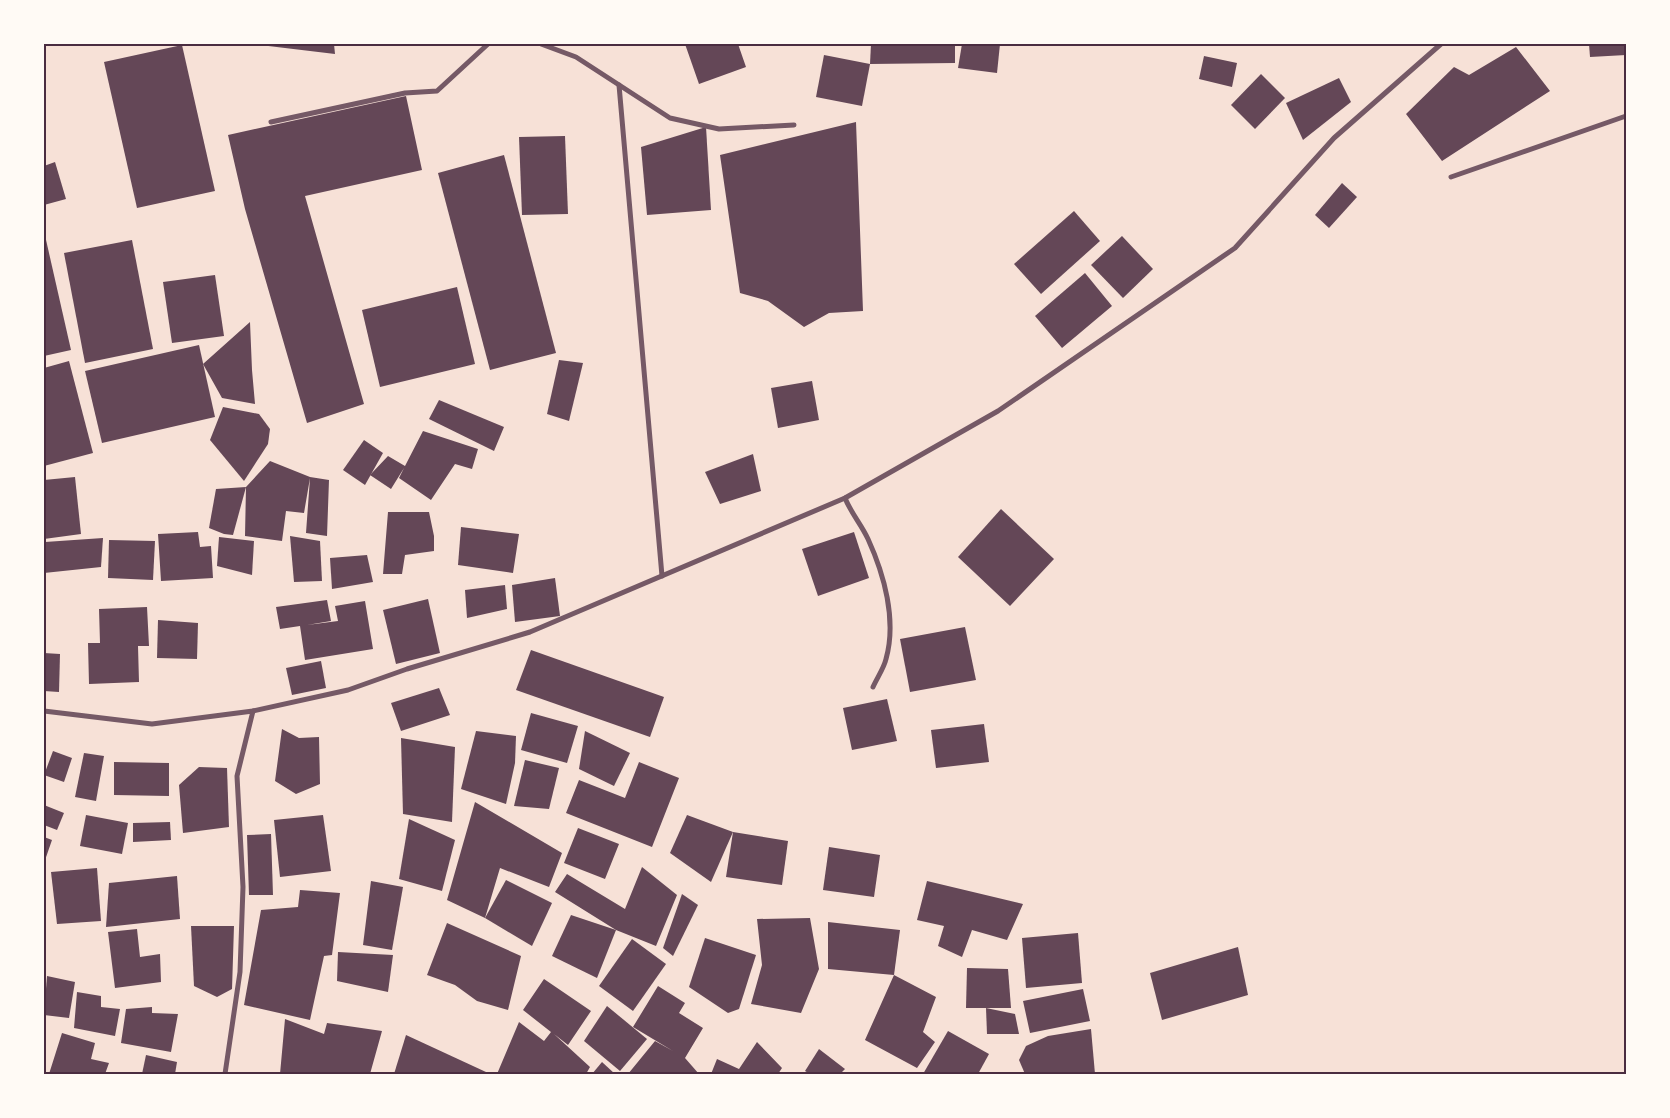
<svg xmlns="http://www.w3.org/2000/svg" width="1670" height="1118" font-family="'DM Sans',sans-serif">
  <style>
    .building { fill: #644757 }
    .lines { fill: none; stroke-linecap: round; stroke-linejoin: round }
    .minor { stroke: #755966; stroke-width: 5 }
    .neatline { fill: none; stroke: #4a2c40; stroke-width: 2 }
  </style>
  <rect width="100%" height="100%" fill="#f7e1d7"/>
  <g class="building">
    <path d="M260,44h74l1,10 -75,-9z"/>
    <path d="M685,44h53l8,23 -47,17z"/>
    <path d="M871,44h84v19l-85,1z"/>
    <path d="M962,44h38l-3,29 -39,-5z"/>
    <path d="M1589,44h37v11l-36,2z"/>
    <path d="M182,45l33,146 -78,17 -33,-146z"/>
    <path d="M1516,47l34,44 -108,70 -36,-47 48,-47 15,8z"/>
    <path d="M824,55l46,9 -8,42 -46,-9z"/>
    <path d="M1204,56l33,7 -5,24 -33,-8z"/>
    <path d="M1261,74l24,24 -30,31 -24,-24z"/>
    <path d="M1339,78l12,24 -48,38 -17,-37z"/>
    <path d="M406,96l16,74 -117,26 59,208 -57,19 -62,-214 -17,-74z"/>
    <path d="M856,122l7,189 -34,2 -25,14 -36,-26 -28,-8 -20,-138z"/>
    <path d="M706,127l5,83 -64,5 -6,-68z"/>
    <path d="M565,136l3,78 -46,1 -3,-78z"/>
    <path d="M504,155l52,198 -66,17 -52,-197z"/>
    <path d="M55,162l11,37 -22,6v-39z"/>
    <path d="M1342,183l15,14 -28,31 -14,-13z"/>
    <path d="M1074,211l26,30 -59,53 -27,-30z"/>
    <path d="M44,231l27,119 -27,6z"/>
    <path d="M1122,236l31,33 -30,29 -32,-33z"/>
    <path d="M132,240l21,109 -68,14 -21,-110z"/>
    <path d="M1085,273l27,33 -50,42 -27,-32z"/>
    <path d="M215,275l9,61 -52,7 -9,-61z"/>
    <path d="M457,287l18,77 -95,23 -18,-77z"/>
    <path d="M250,322l2,48 3,34 -33,-6 -19,-34z"/>
    <path d="M199,345l16,72 -113,26 -17,-72z"/>
    <path d="M559,360l24,3 -14,58 -22,-7z"/>
    <path d="M69,361l24,92 -49,13v-98z"/>
    <path d="M812,381l7,39 -41,8 -7,-40z"/>
    <path d="M439,400l65,27 -10,24 -65,-32z"/>
    <path d="M223,407l36,7 11,15 -2,15 -24,37 -34,-41z"/>
    <path d="M423,431l55,18 -6,20 -17,-5 -24,36 -32,-22 5,-10 -13,21 -21,-14 18,-19 17,10z"/>
    <path d="M364,440l19,13 -18,32 -22,-15z"/>
    <path d="M753,454l8,37 -41,13 -15,-32z"/>
    <path d="M270,461l40,16 19,3 -2,56 -21,-3 4,-55 -6,35 -18,-2 -4,30 -37,-5 1,-49z"/>
    <path d="M75,477l6,57 -37,5v-59z"/>
    <path d="M246,487l-13,48 -9,-1 -15,-6 7,-39z"/>
    <path d="M1001,509l53,50 -44,47 -52,-49z"/>
    <path d="M388,512h41l5,24v15l-29,4 -3,19h-19z"/>
    <path d="M461,527l58,7 -6,39 -55,-8z"/>
    <path d="M198,532l2,15 11,-1 2,32 -52,3 -3,-47z"/>
    <path d="M854,532l15,46 -51,18 -16,-47z"/>
    <path d="M290,536l30,5 2,40 -28,1z"/>
    <path d="M219,537l35,4 -2,34 -35,-9z"/>
    <path d="M103,538l-2,29 -57,6 1,-31z"/>
    <path d="M109,540l46,1 -2,39 -45,-2z"/>
    <path d="M367,555l6,27 -41,7 -2,-31z"/>
    <path d="M555,578l5,38 -45,6 -3,-37z"/>
    <path d="M505,585l2,24 -40,9 -2,-28z"/>
    <path d="M428,599l12,54 -44,11 -13,-54z"/>
    <path d="M327,600l4,21 -24,4 31,-4 -3,-15 30,-5 8,48 -68,11 -5,-34 -20,3 -4,-22z"/>
    <path d="M147,607l2,39h-11l1,36 -50,2 -1,-41h12l-1,-34z"/>
    <path d="M158,620l40,3 -1,36 -40,-1z"/>
    <path d="M965,627l11,53 -66,12 -10,-53z"/>
    <path d="M531,650l133,47 -14,40 -134,-47z"/>
    <path d="M44,653l16,1 -1,38 -15,-1z"/>
    <path d="M321,661l5,27 -34,7 -6,-27z"/>
    <path d="M439,688l11,27 -49,16 -10,-28z"/>
    <path d="M887,699l10,42 -45,9 -9,-42z"/>
    <path d="M531,713l47,13 -11,37 -46,-13z"/>
    <path d="M984,724l5,38 -53,6 -5,-38z"/>
    <path d="M282,729l17,9 20,-1 1,47 -24,10 -21,-13z"/>
    <path d="M476,731l40,5 -1,27 -9,41 -45,-15z"/>
    <path d="M585,731l45,22 -16,33 -35,-17z"/>
    <path d="M401,738l54,9 -3,75 -49,-8z"/>
    <path d="M53,751l19,7 -8,24 -20,-7z"/>
    <path d="M84,753l20,3 -8,45 -21,-4z"/>
    <path d="M525,760l34,8 -10,41 -35,-3z"/>
    <path d="M114,762l55,1v33l-55,-1z"/>
    <path d="M639,762l40,16 -27,69 -86,-34 13,-33 46,18z"/>
    <path d="M199,767l28,1 2,59 -46,6 -4,-48z"/>
    <path d="M475,802l87,51 -13,34 -49,-19 -15,50 -38,-18z"/>
    <path d="M44,805l20,8 -7,17 -13,-5z"/>
    <path d="M86,815l42,8 -6,31 -42,-8z"/>
    <path d="M323,815l8,56 -51,6 -6,-57z"/>
    <path d="M687,815l46,17 -22,50 -41,-29z"/>
    <path d="M409,819l46,21 -13,51 -43,-12z"/>
    <path d="M170,822l1,18 -38,2v-19z"/>
    <path d="M578,828l41,16 -14,35 -41,-16z"/>
    <path d="M733,832l55,9 -6,44 -56,-8z"/>
    <path d="M271,834l2,61h-24l-2,-60z"/>
    <path d="M44,837l8,3 -8,23z"/>
    <path d="M829,847l51,8 -6,42 -51,-7z"/>
    <path d="M642,867l35,28 -21,51 -40,-16 -61,-38 12,-18 58,35z"/>
    <path d="M97,868l4,53 -44,3 -6,-52z"/>
    <path d="M177,876l3,43 -74,8 3,-44z"/>
    <path d="M506,880l46,23 -20,43 -47,-28z"/>
    <path d="M371,881l32,6 -11,63 -29,-5z"/>
    <path d="M927,881l96,23 -16,36 -35,-10 -10,27 -24,-11 6,-20 -27,-6z"/>
    <path d="M300,890l40,3 -8,62 -8,1 -14,64 -66,-15 17,-95 37,-3z"/>
    <path d="M682,894l16,11 -25,51 -10,-8z"/>
    <path d="M571,915l45,15 -19,48 -45,-22z"/>
    <path d="M810,918l9,51 -18,44 -50,-9 11,-39 -5,-46z"/>
    <path d="M828,922l72,8 -6,45 -66,-6z"/>
    <path d="M447,923l74,33 -13,54 -31,-9 -22,-16 -28,-10z"/>
    <path d="M191,926h43l-2,63 -15,8 -23,-11z"/>
    <path d="M137,929l3,28 20,-3 1,28 -46,6 -7,-56z"/>
    <path d="M1078,933l4,50 -56,5 -4,-50z"/>
    <path d="M705,938l51,17 -17,54 -11,4 -39,-26z"/>
    <path d="M632,939l34,25 -33,47 -34,-25z"/>
    <path d="M1238,947l10,48 -86,25 -12,-47z"/>
    <path d="M338,952l55,3 -5,37 -51,-11z"/>
    <path d="M967,968l41,1 3,39h-45z"/>
    <path d="M894,975l42,22 -13,35 12,10 -18,26 -52,-28z"/>
    <path d="M47,976l28,6 -6,36 -25,-3z"/>
    <path d="M544,979l47,32 -23,34 -14,-11 36,33 -4,7h-89l22,-52 25,19 7,-9 -28,-22z"/>
    <path d="M658,986l27,17 -6,10 24,15 -18,30 14,16h-71l27,-33 18,10 -40,-24z"/>
    <path d="M1083,989l7,32 -60,12 -7,-32z"/>
    <path d="M77,992l24,4v11l19,2 -5,27 -41,-8z"/>
    <path d="M607,1006l40,33 -27,32 -36,-30z"/>
    <path d="M152,1007v6l26,1 -7,38 -50,-9 5,-34z"/>
    <path d="M986,1008l29,6 4,20h-32z"/>
    <path d="M285,1019l39,15 3,-11 55,8 -12,43h-90z"/>
    <path d="M1091,1029l4,45h-70l-6,-14 7,-14 22,-10z"/>
    <path d="M948,1031l41,23 -11,20h-55z"/>
    <path d="M62,1033l33,10 -4,16 18,4 -4,11h-56z"/>
    <path d="M406,1035l80,37v2h-92z"/>
    <path d="M757,1042l25,26 -4,6h-67l6,-15 22,10z"/>
    <path d="M819,1049l26,20 -5,5h-30l-5,-3z"/>
    <path d="M146,1055l31,7 -2,12h-33z"/>
    <path d="M602,1062l13,12h-23z"/>
  </g>
  <g class="lines">
    <g class="minor">
      <path d="M541,44l35,13 94,61 49,11 75,-4"/>
      <path d="M619,85l43,491"/>
      <path d="M271,122l134,-29 32,-2 51,-47"/>
      <path d="M1451,177l175,-61"/>
      <path d="M845,498c6,15 16,26 23,41 16,35 29,81 18,120 -2,9 -9,19 -13,28"/>
      <path d="M44,711l108,13 101,-13 95,-21 59,-21 123,-37 315,-134 153,-87 237,-163 99,-110 107,-94"/>
      <path d="M225,1074l15,-102 3,-85 -6,-111 16,-65"/>
    </g>
  </g>
  <rect width="1670" height="1118" fill="none" stroke="#fffaf5" stroke-width="90"/>
  <rect x="45" y="45" width="1580" height="1028" class="neatline"/>
</svg>
